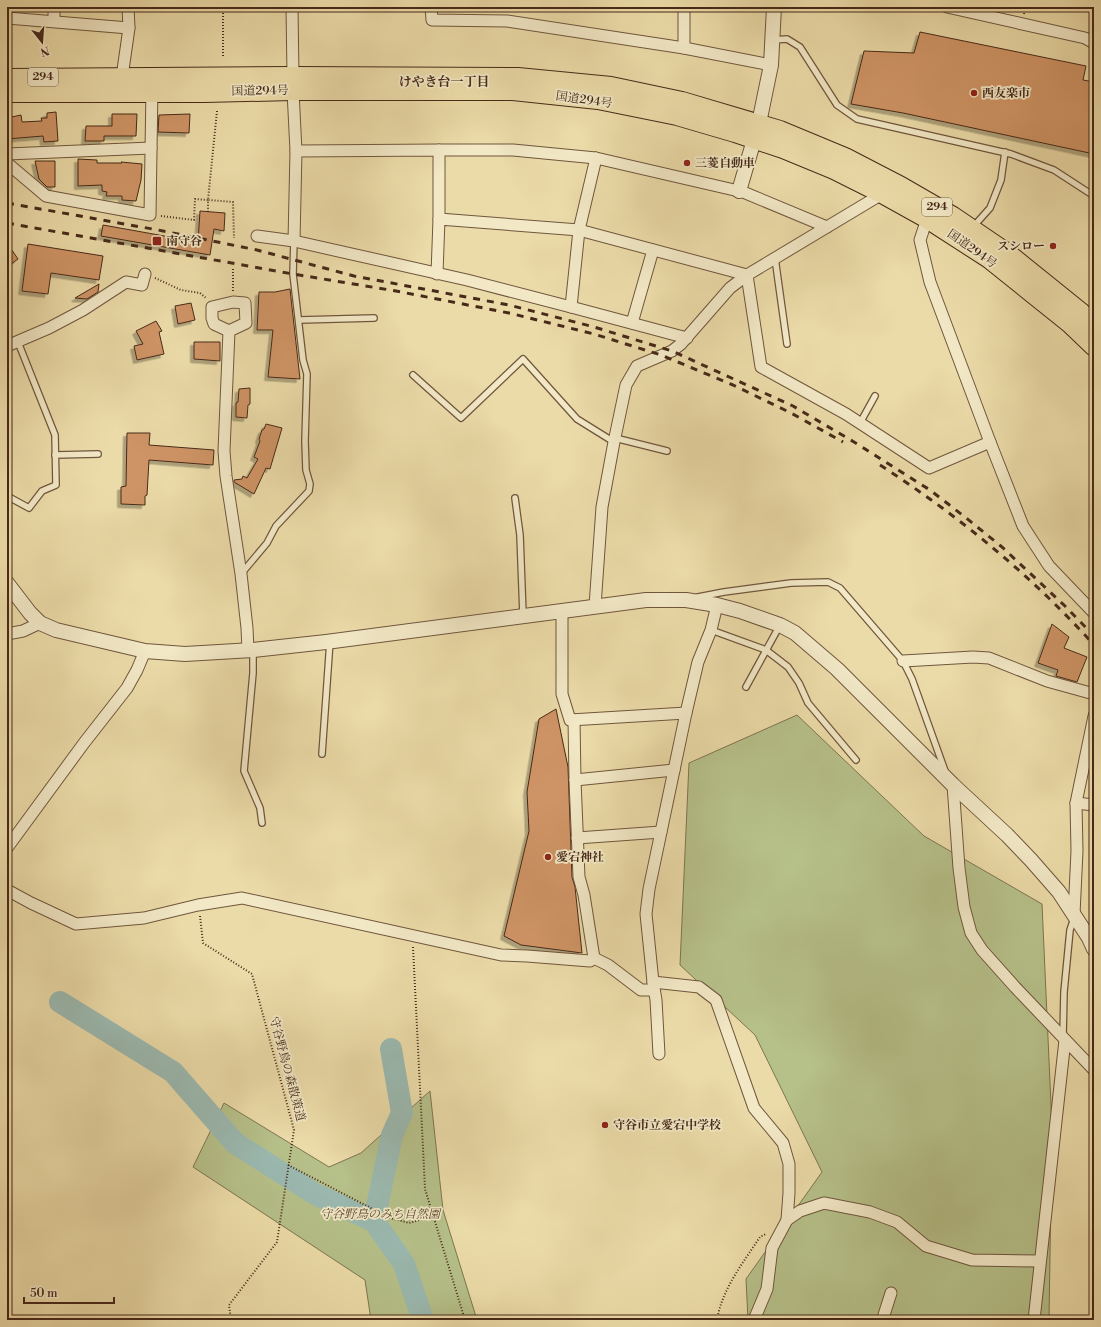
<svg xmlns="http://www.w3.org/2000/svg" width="1101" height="1327" font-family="'Libre Bodoni','Noto Serif JP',serif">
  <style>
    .green { fill: #b6c089; stroke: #7e7451 }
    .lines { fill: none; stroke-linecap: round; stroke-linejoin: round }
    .river { stroke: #9bb9b0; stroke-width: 22 }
    .building { fill: #cf9465; stroke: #472919; filter: url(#shadow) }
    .service-casing { stroke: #70563d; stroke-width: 8 }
    .minor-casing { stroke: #70563d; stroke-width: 13 }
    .tertiary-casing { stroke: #70563d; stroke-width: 16 }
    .trunk-casing { stroke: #472919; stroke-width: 20 }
    .path { stroke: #472919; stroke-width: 2; stroke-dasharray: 1 2; stroke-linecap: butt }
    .service { stroke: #f2e8c6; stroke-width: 5.5 }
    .minor { stroke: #f2e8c6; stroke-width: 11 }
    .tertiary { stroke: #f2e8c6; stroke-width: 14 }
    .trunk { stroke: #ebdba8; stroke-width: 18 }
    .rail { stroke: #472919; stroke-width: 3; stroke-dasharray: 7 7; stroke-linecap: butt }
    .poi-dot { fill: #8f2418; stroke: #f2e8c6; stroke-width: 1.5 }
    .labels { text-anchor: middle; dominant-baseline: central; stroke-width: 3.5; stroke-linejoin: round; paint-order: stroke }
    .shield { fill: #f2e8c6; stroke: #7a624d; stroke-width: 1 }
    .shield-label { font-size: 11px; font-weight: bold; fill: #472919 }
    .street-label { font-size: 12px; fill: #472919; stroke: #f2e8c6 }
    .poi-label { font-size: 12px; font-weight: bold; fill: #472919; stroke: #f2e8c6; text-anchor: start }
    .park-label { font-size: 12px; font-style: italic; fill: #5d472f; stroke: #f2e8c6 }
    .neighbourhood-label { font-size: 13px; font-weight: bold; fill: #472919; stroke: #f2e8c6 }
  </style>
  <defs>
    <filter id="shadow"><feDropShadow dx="-3.5" dy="3.5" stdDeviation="0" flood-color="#0004"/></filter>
  </defs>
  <rect width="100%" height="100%" fill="#ebdba8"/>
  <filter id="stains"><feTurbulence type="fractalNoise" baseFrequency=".005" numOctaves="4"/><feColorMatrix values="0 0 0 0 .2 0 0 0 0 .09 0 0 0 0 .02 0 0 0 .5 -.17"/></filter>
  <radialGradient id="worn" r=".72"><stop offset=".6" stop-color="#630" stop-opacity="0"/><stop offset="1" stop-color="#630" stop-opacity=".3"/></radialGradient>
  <g class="green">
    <path d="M797,715l127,121 118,68 10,223 -3,193h-301l-2,-41 76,-107 -67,-137 -75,-70 9,-202z"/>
    <path d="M430,1091l13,119 34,110h-106l-6,-40 -172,-113 31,-64 105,64 32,-14z"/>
  </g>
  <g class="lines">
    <g class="river">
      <path d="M60,1002l113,70 62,71 80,51 59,27 30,43 19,56"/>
      <path d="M374,1221l18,-86 10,-22 -11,-64"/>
    </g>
  </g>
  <g class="building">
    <path d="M920,32l166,34 -3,14 11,2v72l-191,-41 -52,-9 13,-53 50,2z"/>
    <path d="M56,112l2,29 -14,1 -1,-6 -36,3v-21l14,-3 1,7 20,-1 -1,-3h6v-5z"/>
    <path d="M112,114h25l-1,22h-32v5h-19l1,-15h26z"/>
    <path d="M190,114l-1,19 -31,-1 1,-17z"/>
    <path d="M78,159l19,1v3h25l-1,-1 21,2 -1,16 -5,21 -14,-1v-4h-16l1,-4 -5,-1v-6l-24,1z"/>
    <path d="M35,161h20v26h-8l-8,-8z"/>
    <path d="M200,211l25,2 -1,18 -10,-2 -4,26 -109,-19 2,-11 95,17z"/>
    <path d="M7,243l11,16 -11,8z"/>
    <path d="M28,244l75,12 -4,24 -48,-7 -3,21 -26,-3z"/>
    <path d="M99,284l-1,8 -11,7 -12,-1z"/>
    <path d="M290,289l10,90 -32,-2 5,-47h-16l2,-38h16z"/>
    <path d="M191,303l4,17 -17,4 -3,-18z"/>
    <path d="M156,321l6,10 -3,1 5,22 -27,6 -3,-14 9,-2 -7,-13z"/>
    <path d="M194,342h26v19l-26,-2z"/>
    <path d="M250,388v16l-2,1 -1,13 -11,-1v-14l2,-1 1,-13z"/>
    <path d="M266,424l16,4 -12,41 -4,-1 -12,26 -20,-12v-2l8,-1 1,-3 4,2 11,-19 -4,-2 6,-16 -1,-2 3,-9 2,-1z"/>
    <path d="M127,433h23l-1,12 65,5 -1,15 -64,-5 -2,35 -2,1v9l-24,-1v-17l5,-1z"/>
    <path d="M1052,624l17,13 -5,11 23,9 -10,25 -21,-6 2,-6 -20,-7z"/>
    <path d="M556,709l12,58 4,110 3,10 7,66 -61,-8 -17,-9 25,-105 -2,-39 12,-73z"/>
  </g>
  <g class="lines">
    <defs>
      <g id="service">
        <path d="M773,40l14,-1 13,8 37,58 20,14 154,35 43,16 40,26"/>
        <path d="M973,227l17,-19 11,-28 4,-28"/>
        <path d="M775,258l12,86"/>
        <path d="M299,320l75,-2"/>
        <path d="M413,375l48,43 62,-59 54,60 37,23"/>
        <path d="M860,423l15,-27"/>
        <path d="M615,438l52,13"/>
        <path d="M55,455l43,-1"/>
        <path d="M7,496l22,12 13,-17 14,-6 -1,-50 -37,-93"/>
        <path d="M515,498l5,37 3,80"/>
        <path d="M241,574l26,-31 9,-17 33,-35 1,-7 -4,-14 -1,-29 2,-67 -4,-14 -10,-86 1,-33"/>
        <path d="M698,597l26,-5 67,-9 37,-1 12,6 63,73 9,18 33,92"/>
        <path d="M711,630l55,20 22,17 11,16 9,20 48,57"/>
        <path d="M253,650v23l-9,98 16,37 2,15"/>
        <path d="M746,687l34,-62"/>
        <path d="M322,754l8,-113"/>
        <path d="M1063,1036l1,-44 6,-62 4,-12"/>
      </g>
      <g id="minor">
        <path d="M292,7l1,69"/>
        <path d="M431,7l1,13 75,1 177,27 87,17"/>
        <path d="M947,7l138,31 9,5"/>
        <path d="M7,18l122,10"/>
        <path d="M54,21v-14"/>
        <path d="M684,48v-41"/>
        <path d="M122,77l7,-49 -1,-21"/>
        <path d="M293,91l3,60 -2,90"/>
        <path d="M439,150h74l83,8 147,34 84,35"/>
        <path d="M296,151l143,-1v69"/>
        <path d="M7,154l144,-6"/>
        <path d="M7,163l39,33 104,19 2,-128"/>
        <path d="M927,219l-7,21 10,42 60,160 33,84 26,40 45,47"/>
        <path d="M257,236l37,5 173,39 104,27 116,31"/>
        <path d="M437,274l2,-55 140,11 168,45 14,92 85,47 83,54 61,-26"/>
        <path d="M571,307l8,-77 17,-72"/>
        <path d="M632,323l21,-73"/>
        <path d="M229,331l-15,-7 -2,-6v-11l21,-5 12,1 1,20 -17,8 -5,120 2,25 15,98 6,54 1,22"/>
        <path d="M7,346l42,-18 34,-18 43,-28 16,3 3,-11"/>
        <path d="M595,606l7,-99 12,-65 12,-57 11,-19 35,-15 9,-7 49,-56 17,-13 135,-81"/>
        <path d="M562,610v84l8,26 116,-7"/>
        <path d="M7,634l16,-3 17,-8"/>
        <path d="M903,661l70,-4 16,1 58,23 47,13"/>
        <path d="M574,720l1,60 4,97 5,18 10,63"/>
        <path d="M575,780l99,-10"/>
        <path d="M953,785l6,83 5,39 7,26 11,17 33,37 79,83"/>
        <path d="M1076,803l18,2"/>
        <path d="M577,838l84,-6"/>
        <path d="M7,848l77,-105 43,-55 10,-18 8,-19"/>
        <path d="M7,890l24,13 45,21 68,-6 54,-13 44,-7 259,57 26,1 63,5 4,-3 14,7 33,25h13"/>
        <path d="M1074,914l3,-63 -1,-48 18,-87"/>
        <path d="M653,982l46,5 17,13 38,108 29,35 6,21v29l-2,27"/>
        <path d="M659,1054l-3,-54 -3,-18 -7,-68 3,-25 37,-176 12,-51 13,-32 6,-25"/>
        <path d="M754,1320l13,-31 5,-41 15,-28 13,-9 24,-8 46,9 27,10 29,24 46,14 68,1"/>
        <path d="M884,1320v-5l7,-22"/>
        <path d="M1034,1320l31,-280"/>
      </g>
      <g id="tertiary">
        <path d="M739,191l20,-68 12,-58 3,-58"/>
        <path d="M7,583l23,30 10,10 16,7 89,21 40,3 68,-4 73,-8 320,-42h40l31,5 23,6 40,14 15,8 42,36 116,116 54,50 24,25 28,32 30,46 5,11"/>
      </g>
      <g id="trunk">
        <path d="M7,78l286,-2 225,1 93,9 71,15 98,29 65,27 56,29 52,30 56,38 72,58 13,13"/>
        <path d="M7,93h197l89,-2h220l85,9 79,16 58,17 48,16 51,21 48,24 45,25 62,40 81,65 24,23"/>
      </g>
    </defs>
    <use href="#service" class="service-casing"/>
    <use href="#minor" class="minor-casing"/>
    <use href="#tertiary" class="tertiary-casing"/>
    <use href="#trunk" class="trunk-casing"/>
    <g class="path">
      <path d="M1024,14l1,-7"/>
      <path d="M223,56v-49"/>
      <path d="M217,111l-9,89 25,2 1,36"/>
      <path d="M161,216l33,4 1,-21 13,1v12"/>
      <path d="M155,278l26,12 19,3 6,5"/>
      <path d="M233,291v-22"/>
      <path d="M200,916l3,27 49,31 42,156 -17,112 -48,63 2,15"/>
      <path d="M413,947l12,242 40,131"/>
      <path d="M288,1165l102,53 19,5 24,-7"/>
      <path d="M717,1320c5,-31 26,-57 43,-83l6,-3"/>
    </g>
    <use href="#service" class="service"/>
    <use href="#minor" class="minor"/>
    <use href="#tertiary" class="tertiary"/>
    <use href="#trunk" class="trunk"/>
    <g class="rail">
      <path d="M7,203l151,27 99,20 97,26 155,29 85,22 78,24 121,55 61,36 76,48 35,27 37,30 63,59 29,30"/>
      <path d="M7,223l286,51 103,17 113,22 85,21 67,21 72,30 58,28 52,29"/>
      <path d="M880,465c79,51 152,111 214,180"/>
    </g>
  </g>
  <g class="poi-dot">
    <circle cx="974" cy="93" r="4"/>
    <circle cx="687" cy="163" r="4"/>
    <rect x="152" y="236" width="10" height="10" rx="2"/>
    <circle cx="1053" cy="246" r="4"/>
    <circle cx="548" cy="857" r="4"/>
    <circle cx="605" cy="1125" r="4"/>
  </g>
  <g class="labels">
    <g class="shield">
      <rect x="28" y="68" width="30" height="18" rx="3"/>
      <rect x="922" y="198" width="30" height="18" rx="3"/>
    </g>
    <g class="shield-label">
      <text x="43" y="77">294</text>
      <text x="937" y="207">294</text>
    </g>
    <g class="street-label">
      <text transform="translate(260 91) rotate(-1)">国道294号</text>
      <text transform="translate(584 100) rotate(8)">国道294号</text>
      <text transform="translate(972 249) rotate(35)">国道294号</text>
      <text transform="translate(287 1069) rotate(75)">守谷野鳥の森散策道</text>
    </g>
    <g class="poi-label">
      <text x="982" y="93">西友楽市</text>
      <text x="695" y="163">三菱自動車</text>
      <text x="166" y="241">南守谷</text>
      <text x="1045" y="246" text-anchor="end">スシロー</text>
      <text x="556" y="857">愛宕神社</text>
      <text x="613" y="1125">守谷市立愛宕中学校</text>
    </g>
    <g class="park-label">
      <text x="380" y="1214">守谷野鳥のみち自然園</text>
    </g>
    <g class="neighbourhood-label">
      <text x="444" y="82">けやき台一丁目</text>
    </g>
  </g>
  <rect width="1101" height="1327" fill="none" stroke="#ebdba8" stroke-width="24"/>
  <rect x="8" y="8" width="1085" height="1311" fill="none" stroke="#472919" stroke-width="2"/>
  <rect x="12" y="12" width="1077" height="1303" fill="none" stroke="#472919"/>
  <g transform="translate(42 42) rotate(163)" stroke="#f2e8c6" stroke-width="3" paint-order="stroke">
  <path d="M0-3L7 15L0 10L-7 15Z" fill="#472919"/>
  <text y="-6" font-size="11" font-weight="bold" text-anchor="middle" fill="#472919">N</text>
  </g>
  <path d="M24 1297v6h90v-6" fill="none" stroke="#472919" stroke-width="2"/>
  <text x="30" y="1297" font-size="12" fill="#472919" stroke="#f2e8c6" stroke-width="3" paint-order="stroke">50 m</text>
  <rect width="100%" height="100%" filter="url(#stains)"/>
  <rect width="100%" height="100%" fill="url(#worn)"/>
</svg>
